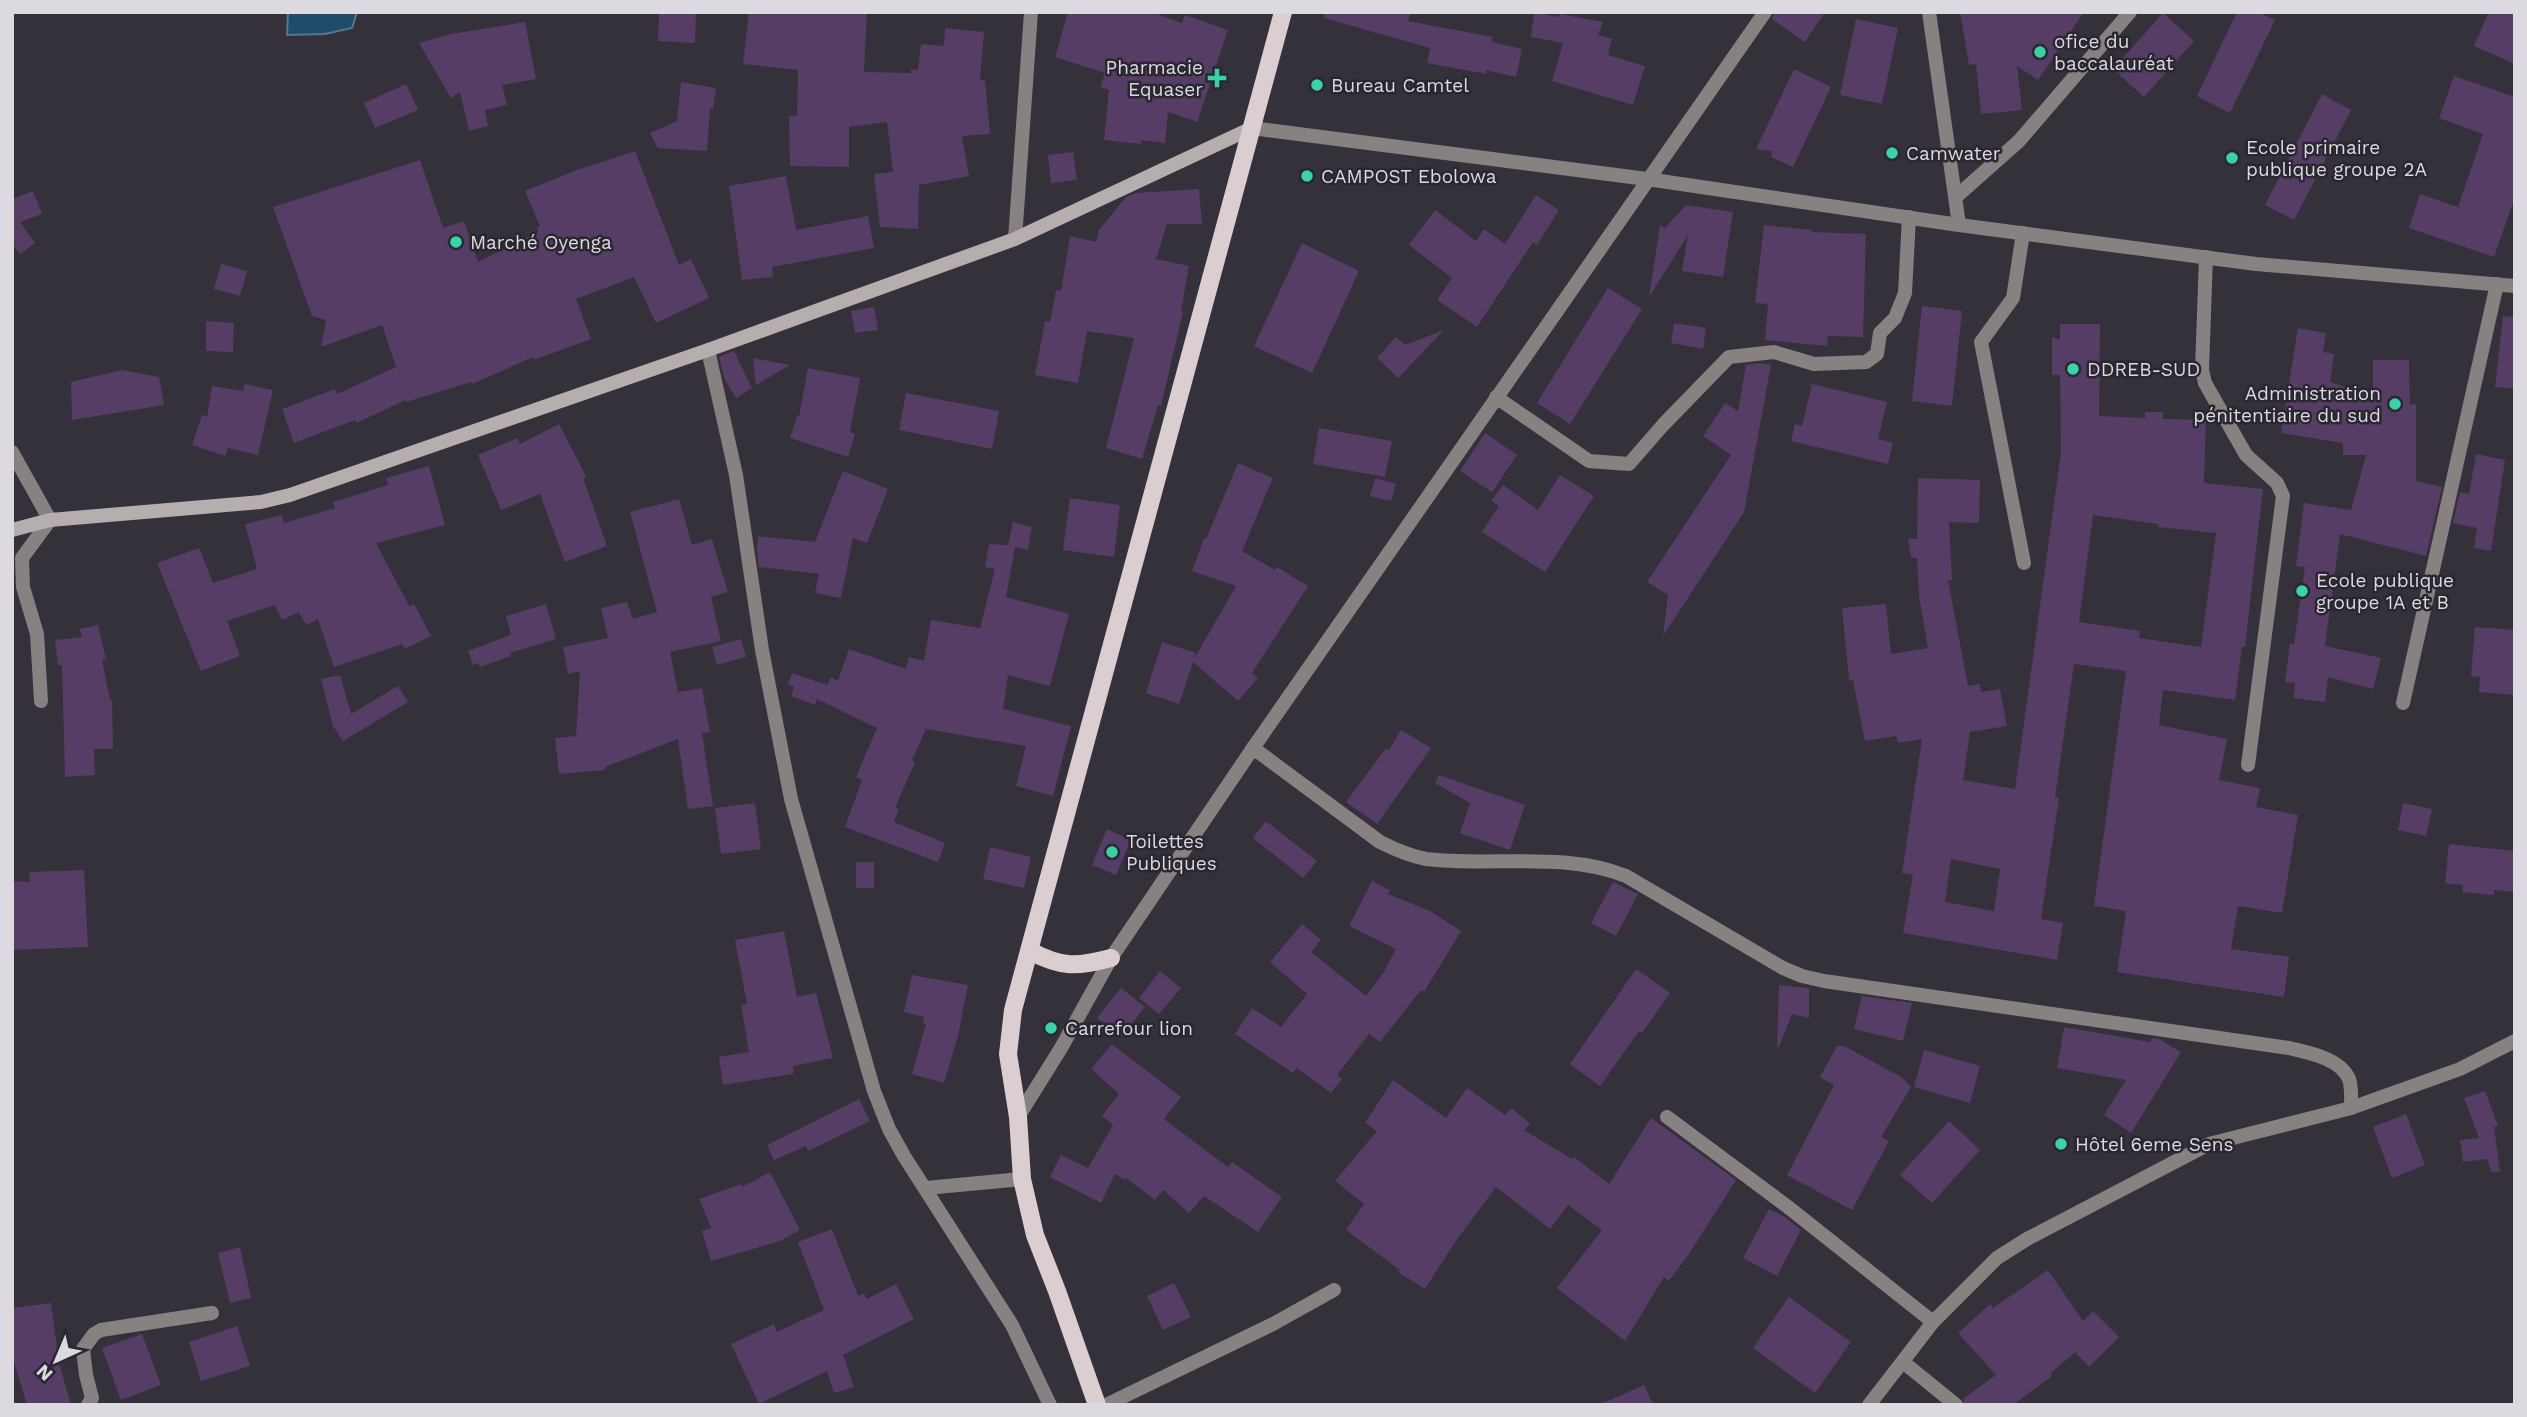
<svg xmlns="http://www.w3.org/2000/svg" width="2527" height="1417" font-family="'Work Sans',sans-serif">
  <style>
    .water { fill: #1f4c6a; stroke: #58768d; stroke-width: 2 }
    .building { fill: #553d65; fill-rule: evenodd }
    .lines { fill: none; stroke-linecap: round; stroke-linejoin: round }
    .minor { stroke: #878182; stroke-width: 14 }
    .secondary { stroke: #b6adaf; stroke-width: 14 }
    .primary { stroke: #dbced1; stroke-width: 18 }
    .poi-dot { fill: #39d4a5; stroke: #2a2730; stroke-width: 2.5 }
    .labels { text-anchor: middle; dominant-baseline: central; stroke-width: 5; stroke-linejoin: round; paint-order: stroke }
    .poi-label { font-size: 19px; fill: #dcd9e0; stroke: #2a2730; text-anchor: start }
  </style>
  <rect width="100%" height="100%" fill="#34313a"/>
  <path class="water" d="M288,12h69l-5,16 -27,6 -38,1z"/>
  <g class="building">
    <path d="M659,12h37l-1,31 -37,-2z"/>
    <path d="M749,12h118l-3,60 47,1v-4l7,1 3,-26 23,2 1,-18 39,4 -4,48h5l5,54 -28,2 7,40 -50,9 -1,44 -38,-2 -6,-53 19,-2 -6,-50 -38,5v40l-59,-1 -1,-50h8l1,-46 -55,-6z"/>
    <path d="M1068,12h83l31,11 3,-8 43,15 -31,92 -29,-10 -3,31 -24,-3v4l-37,-4 5,-50 -9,-3 5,-14 -50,-16z"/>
    <path d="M1325,12h86l-3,9 85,16 -1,5 30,7 -6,28 -30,-7v4l-59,-11 3,-15 -106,-30z"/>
    <path d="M1775,12h50l-20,30 -33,-23z"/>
    <path d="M1960,12h124l-46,68 -21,-14 5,44 -41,4 -5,-50 -7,1z"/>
    <path d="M2237,12h21l17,8 -45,93 -33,-17z"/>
    <path d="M2489,12h26v52l-41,-18z"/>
    <path d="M1534,13l25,4 1,-3 43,8 -5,13 14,4 -4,16 37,11 -12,39 -81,-24 11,-38 -32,-6z"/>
    <path d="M2163,13l31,28 -50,56 -31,-28z"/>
    <path d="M1856,19l42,9 -16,76 -42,-9z"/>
    <path d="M525,22l11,57 -34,6 5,20 -22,5 3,16 -19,5 -9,-39 -9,6 -32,-55 32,-9z"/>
    <path d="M1794,69l37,18 -38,80 -22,-10 1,-6 -16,-2z"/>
    <path d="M2454,76l61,21v100l-21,60 -85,-29 11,-34 38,13 25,-73 -44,-16z"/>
    <path d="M681,82l35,6 -3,21 -3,-1 -3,43 -49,-3 -8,-15 27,-12z"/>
    <path d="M406,84l12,26 -43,18 -11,-25z"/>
    <path d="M2322,94l29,16 -57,110 -29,-15z"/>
    <path d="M635,151l44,114 12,-6 18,39 -53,25 -22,-46 -58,22 15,40 -57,21 -1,-3 -61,27 -1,-2 -65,20v-2l-50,23 -1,-3 -61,23 -12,-34 53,-20 2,5 59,-27 -14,-42 -61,22 5,-27 -14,-4 -39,-109 147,-47 23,68 21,-7 14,41 60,-30 -1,-5 3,-1 -15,-35 52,-21z"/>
    <path d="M1073,152l4,28 -26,3 -3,-28z"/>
    <path d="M786,176l10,54 72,-14 6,32 -102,19 1,10 -31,3 -13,-94z"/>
    <path d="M1199,189l3,35h-35l-11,35 33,7 -8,45 2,1 -22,94 -3,-1 -16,54 -36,-11 28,-110 -47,-7 -9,52 -43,-8 10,-54 5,1 6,-32 5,1 9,-55 26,6 3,-12 27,-33 10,-4z"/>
    <path d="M33,191l9,23 -22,8 15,21 -15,11 -8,-11v-44z"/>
    <path d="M1536,195l23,15 -22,35 -4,-3 -56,85 -40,-27 15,-22 -43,-33 26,-35 41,31 8,-12 21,15z"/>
    <path d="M1686,205l47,7 -10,65 -41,-6 6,-36 -39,62 11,-72 5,3z"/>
    <path d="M1764,225l48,5v2l54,2 -3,103 -35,-1 -1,10 -62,-6 3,-36 -13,-1z"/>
    <path d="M1302,243l57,28 -47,102 -58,-27z"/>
    <path d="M221,264l26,7 -7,25 -26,-7z"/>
    <path d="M1608,288l34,21 -72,115 -33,-21z"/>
    <path d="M1922,306l40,5 -10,95 -40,-5z"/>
    <path d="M874,307l4,23 -23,3 -4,-22z"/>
    <path d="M2503,316l12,1v72l-20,-2z"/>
    <path d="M206,321l28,2 -1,29 -27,-1z"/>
    <path d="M1674,323l32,5 -3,21 -32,-6z"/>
    <path d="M2060,324h40l-1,92 46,2v-6h18v7l43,1 -2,63 59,6 -18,158h-3l-7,53 -72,-10 -4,35 68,14 -8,41 41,8 -4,19 42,8 -16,98 -44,-7 -7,43 58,8 -5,40 -167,-25 9,-61 -32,-5 32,-235 -52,-7 -19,134h4l-18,121 22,4 -6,37 -154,-27 10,-58 -11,-2 20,-134 -24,4 -2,-7 -31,5 -12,-61h-4l-7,-72 44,-4 5,50 37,-6 -9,-52 -2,-38h-6l-3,-19h9l1,-61 62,2 -1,43 -30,-1 3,58h-4l20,106 12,-2 1,8 19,-3 7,37 -37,6 -7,48 52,9 46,-337 -1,-77h-8v-38l8,3zM2093,515l65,9v3l58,6 -15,114 -62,-9 1,-7 -61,-9zM1951,859l49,10 -6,42 -49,-9z"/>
    <path d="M2298,328l28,5 -3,19 11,2 -4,28 43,14v-36h36l1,45 6,-1v77l26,6 -16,69 -86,-22 -15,112 56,12 -8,31 -45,-12 -3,25 -31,-4 1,-15 -10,-1 5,-39 4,1 11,-77 -9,-1 8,-63 47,7 15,-55h-23v-12l-62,-10z"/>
    <path d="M1444,330l-46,48 -21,-20 19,-21 9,8z"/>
    <path d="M734,351l18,37 -16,10 -11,-18 -6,-23z"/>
    <path d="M753,358l37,7 -34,20z"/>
    <path d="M1761,363l10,2 -27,147 -81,124 5,-41 -21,-13 84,-127 -28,-19 22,-33 13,8 8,-46z"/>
    <path d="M808,368l52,10 -10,54 5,2 -7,23 -58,-19 7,-22 2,1z"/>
    <path d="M122,370l37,7 5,28 -92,15 -1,-38z"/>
    <path d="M245,384l28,6 -15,65 -30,-7 -3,8 -33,-11 10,-30 5,2 5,-31 31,5z"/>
    <path d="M1812,384l75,18 -9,37 15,4 -5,21 -97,-23 4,-17 7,2z"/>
    <path d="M906,393l93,18 -7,38 -93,-19z"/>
    <path d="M559,424l27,52 -3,2 24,68 -42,16 -25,-68 -39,16 -23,-55 39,-17 3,6z"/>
    <path d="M1319,428l73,13 -7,36 -72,-13z"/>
    <path d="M1485,433l32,22 -25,37 -32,-21z"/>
    <path d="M2476,454l29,6 -14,91 -17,-3 3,-20 -24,-5 7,-31 9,2z"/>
    <path d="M1238,463l35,15 -31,73 33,19 2,-3 31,19 -56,87 6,5 -20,23 -45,-39 -14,42 -33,-11 16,-51 34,11 -2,6 42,-73 -44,-15 12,-33 2,1z"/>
    <path d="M429,466l16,59 -69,18 33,63 5,-2 17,32 -26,13 -3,-5 -68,23 -16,-48 -12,6 -7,-13 -17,8 -7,-15 -48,16 13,35 -39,15 -44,-108 42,-15 14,35 44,-14 -12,-45 37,-9 2,8 51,-15 -2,-6 55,-17 -2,-7z"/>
    <path d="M843,471l45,18 -21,54 -14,-5 -12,60 -26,-5 4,-19 -60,-7 -2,-18 1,-13 57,6z"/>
    <path d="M1560,475l34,21 -49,76 -63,-40 17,-26 -8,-5 12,-16 35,25z"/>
    <path d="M1375,478l21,6 -5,17 -21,-5z"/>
    <path d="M1070,498l50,7 -6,52 -51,-7z"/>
    <path d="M679,499l13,46 20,-6 16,53 -17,5 10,44 -51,11 8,40 24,-4 8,44 -8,1 11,73 -25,3 -10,-70 -73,28v3l-46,4 -4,-36 21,-2 4,-65 -12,3 -5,-27 45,-9 -7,-30 26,-6 6,17 24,-7 -27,-100z"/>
    <path d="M1013,522l19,5 -4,23 -13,-3 -9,50 63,17 -19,72 -42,-11 -5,34 68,17 -18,70 -37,-10 10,-40 -100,-17 -14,31 3,2 -20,46 4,1 -5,13 51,21 -7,19 -93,-35 17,-47 -6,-3 21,-49 -60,-29 -2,6 -24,-9 3,-9 -6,-3 4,-11 35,12 4,-8 7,4 11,-32 57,20 3,-12 15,4 7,-41 49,8 15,-59 -10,-2 4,-23 19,1z"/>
    <path d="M546,604l10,35 -46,14 1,3 -31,11 -2,-4 -5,2 -5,-14 43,-16 -5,-19z"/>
    <path d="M98,625l8,34 -4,1 8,40h2l1,49h-19l1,26 -30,2 -3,-112h-4l-3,-25 27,-3 -2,-8z"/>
    <path d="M2475,627l40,3v65l-36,-3 1,-15 -9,-1z"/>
    <path d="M741,639l5,18 -29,8 -5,-18z"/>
    <path d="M340,675l11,39 47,-28 10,16 -65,39 -10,-15 -12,-47z"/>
    <path d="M1401,730l30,18 -54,76 -31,-22 40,-54 3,2z"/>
    <path d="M1439,775l86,30 -15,45 -50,-17 10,-30 -35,-20z"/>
    <path d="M755,803l6,46 -40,5 -6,-46z"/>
    <path d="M2403,803l29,6 -6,27 -28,-6z"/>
    <path d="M1266,821l51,40 -14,17 -50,-40z"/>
    <path d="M1107,829l24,11 -15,35 -24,-10z"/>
    <path d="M2449,844l66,7v41l-21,-2v5l-32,-3 1,-7 -18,-2z"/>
    <path d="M990,847l41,10 -7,31 -41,-9z"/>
    <rect x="856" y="862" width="18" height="26"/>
    <path d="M84,870l4,77 -76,3v-69l18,1 -1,-10z"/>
    <path d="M1372,881l18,9 -2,4 42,17 31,20 -37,61 -3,-2 -41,52 -11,-8 -32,41 5,4 -11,14 -34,-25 -4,5 -58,-39 17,-26 29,19 26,-33 -37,-32 32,-38 19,16 -10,12 55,44 18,-24 12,-23 -47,-23z"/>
    <path d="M1613,882l25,12 -22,42 -25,-13z"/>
    <path d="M784,931l13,66 19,-4 17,65 -40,8v8l-70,11 -4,-28 30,-5 -8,-47 6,-1 -12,-64z"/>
    <path d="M1636,969l34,24 -28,40 -3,-2 -39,55 -30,-22z"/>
    <path d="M1160,971l21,17 -22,26 -20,-16z"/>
    <path d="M912,975l56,10 -10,51 -14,47 -32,-9 14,-50h-3l1,-7 -20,-5z"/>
    <path d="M1779,985l30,3v30l-17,-4 -13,33 -2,-1z"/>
    <path d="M1121,988l24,19 -24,30 -24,-19z"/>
    <path d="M1862,996l50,7 -9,38 -49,-12z"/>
    <path d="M2064,1027l86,15 2,-4 7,1 22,13 -50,81 -27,-18 22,-35 -69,-12z"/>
    <path d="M1112,1044l69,53 -17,22 64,48 4,-5 50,35 -24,35 -54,-36 -15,17 -26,-23 -8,10 -29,-22 -1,2 -10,-6 -14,29 -51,-26 11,-22 27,13 25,-43 -11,-9 17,-22 -28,-25z"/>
    <path d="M1837,1046h7l57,31 10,10 -30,50 8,4 -37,69 -65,-35 47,-90 -14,-8z"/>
    <path d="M1924,1050l56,16 -10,37 -56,-16z"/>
    <path d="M1393,1080l53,38 21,-30 38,27 6,-7 19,15 -6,7 48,29 2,-2 35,27 42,-66 85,62 -47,74 -20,27 -5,-4 -39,64 -68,-53 45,-58 -34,-25 -18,24 -54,-42 -41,55 -30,47 -27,-17 2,-2 -54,-40 18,-26 -29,-23 42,-50 -12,-8z"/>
    <path d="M2485,1091l13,35 -4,1 6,44 -8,2 -5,-14 -24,3 -3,-22 19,-2 -15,-40z"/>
    <path d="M859,1099l11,22 -62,30 -2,-5 -32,14 -7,-15z"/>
    <path d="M2406,1114l19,51 -33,13 -19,-51z"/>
    <path d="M1949,1121l31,29 -48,53 -32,-28z"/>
    <path d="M770,1172l30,58 -20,11 -69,20 -9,-30 9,-3 -12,-29 42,-15 1,3z"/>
    <path d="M1769,1209l17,9 15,12 -24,46 -34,-18z"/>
    <path d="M832,1229l26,67 6,-3 3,6 29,-15 18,35 -71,36 11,32 -20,6 -7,-22 -68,33 -28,-60 43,-20 3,8 47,-22 -26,-68z"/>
    <path d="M240,1247l11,51 -21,5 -12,-50z"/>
    <path d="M2048,1270l35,51 10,-10 26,26 -30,30 -14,-15 -24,21 1,3 -39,29h-48l-2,-6 33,-24 -38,-42 32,-29 3,4z"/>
    <path d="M1174,1283l17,34 -28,13 -16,-34z"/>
    <path d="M1789,1297l62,45 -36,51 -62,-45z"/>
    <path d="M51,1303l8,60 12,42h-44l-15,-50v-47z"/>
    <path d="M237,1326l13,40 -49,15 -12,-39z"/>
    <path d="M142,1334l19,51 -40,15 -19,-52z"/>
    <path d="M1644,1385l9,20h-54z"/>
  </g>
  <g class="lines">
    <g class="minor">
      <path d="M1929,12l30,213"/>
      <path d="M1252,128l395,51 312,46 297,39 259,22"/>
      <path d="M1957,196l62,-55 111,-129"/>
      <path d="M2023,233l-10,65 -32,44 43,221"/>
      <path d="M1015,239l16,-227"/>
      <path d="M2206,257l-4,113 3,13 41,72 31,28 6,13 -35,269"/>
      <path d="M708,350l28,125 26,175 29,149 83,292 15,38 15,27 108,169 38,80"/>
      <path d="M1496,397l93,64 40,3 34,-39 66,-68 45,-5 40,12 52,-2 11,-8 3,-21 15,-15 10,-25 4,-76"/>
      <path d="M12,452l38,68 -28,38 1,29 14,47 4,67"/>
      <path d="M2403,703l94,-419"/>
      <path d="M1253,748l127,94c14,7 30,14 46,17 65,8 137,-8 200,17l157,92 19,8 22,5 465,67c20,5 51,10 60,31 3,8 2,21 2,29"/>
      <path d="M1018,1117l43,-69 50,-90 142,-210 512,-736"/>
      <path d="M1667,1117l121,90 145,115"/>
      <path d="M926,1188l96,-9"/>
      <path d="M1903,1362l53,43"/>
      <path d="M88,1405l4,-7 -6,-23 -3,-26 11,-15 7,-4 111,-17"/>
      <path d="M1106,1405l167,-81 61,-34"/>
      <path d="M1869,1405l64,-83 64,-64 30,-19 182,-95 142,-36 109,-39 55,-28"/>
    </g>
    <path class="secondary" d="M12,530l38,-10 211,-18 29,-7 418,-145 307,-111 237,-111"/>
    <g class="primary">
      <path d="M1030,951c32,17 47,16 81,7"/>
      <path d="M1097,1405l-40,-114 -22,-56 -13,-56 -4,-62 -10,-63 5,-44 270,-998"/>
    </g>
  </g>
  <g class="poi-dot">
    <circle cx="2040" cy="52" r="7"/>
    <path d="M1213.5 67.5h7v7h7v7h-7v7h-7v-7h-7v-7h7z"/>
    <circle cx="1317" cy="85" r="7"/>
    <circle cx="1892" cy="153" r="7"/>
    <circle cx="2232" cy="158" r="7"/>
    <circle cx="1307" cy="176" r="7"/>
    <circle cx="456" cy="242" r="7"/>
    <circle cx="2073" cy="369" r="7"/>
    <circle cx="2395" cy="404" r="7"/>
    <circle cx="2302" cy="591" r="7"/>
    <circle cx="1112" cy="852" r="7"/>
    <circle cx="1051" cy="1028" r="7"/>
    <circle cx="2061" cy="1144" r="7"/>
  </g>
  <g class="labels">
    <g class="poi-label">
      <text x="2054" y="41">ofice du<tspan x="2054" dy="22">baccalauréat</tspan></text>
      <text x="1203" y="67" text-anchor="end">Pharmacie<tspan x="1203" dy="22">Equaser</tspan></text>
      <text x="1331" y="85">Bureau Camtel</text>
      <text x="2246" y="147">Ecole primaire<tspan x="2246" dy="22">publique groupe 2A</tspan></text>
      <text x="1906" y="153">Camwater</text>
      <text x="1321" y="176">CAMPOST Ebolowa</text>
      <text x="470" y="242">Marché Oyenga</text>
      <text x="2087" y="369">DDREB-SUD</text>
      <text x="2381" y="393" text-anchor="end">Administration<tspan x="2381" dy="22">pénitentiaire du sud</tspan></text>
      <text x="2316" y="580">Ecole publique<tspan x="2316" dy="22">groupe 1A et B</tspan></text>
      <text x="1126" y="841">Toilettes<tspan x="1126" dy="22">Publiques</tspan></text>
      <text x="1065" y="1028">Carrefour lion</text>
      <text x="2075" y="1144">Hôtel 6eme Sens</text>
    </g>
  </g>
  <rect width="2527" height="1417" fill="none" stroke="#dcd9e0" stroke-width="28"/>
  <g transform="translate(56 1361) rotate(224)" stroke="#2a2730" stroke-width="5" paint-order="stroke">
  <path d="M0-5L12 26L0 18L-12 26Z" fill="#dcd9e0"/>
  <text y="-10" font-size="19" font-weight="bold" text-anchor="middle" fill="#dcd9e0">N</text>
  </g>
</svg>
